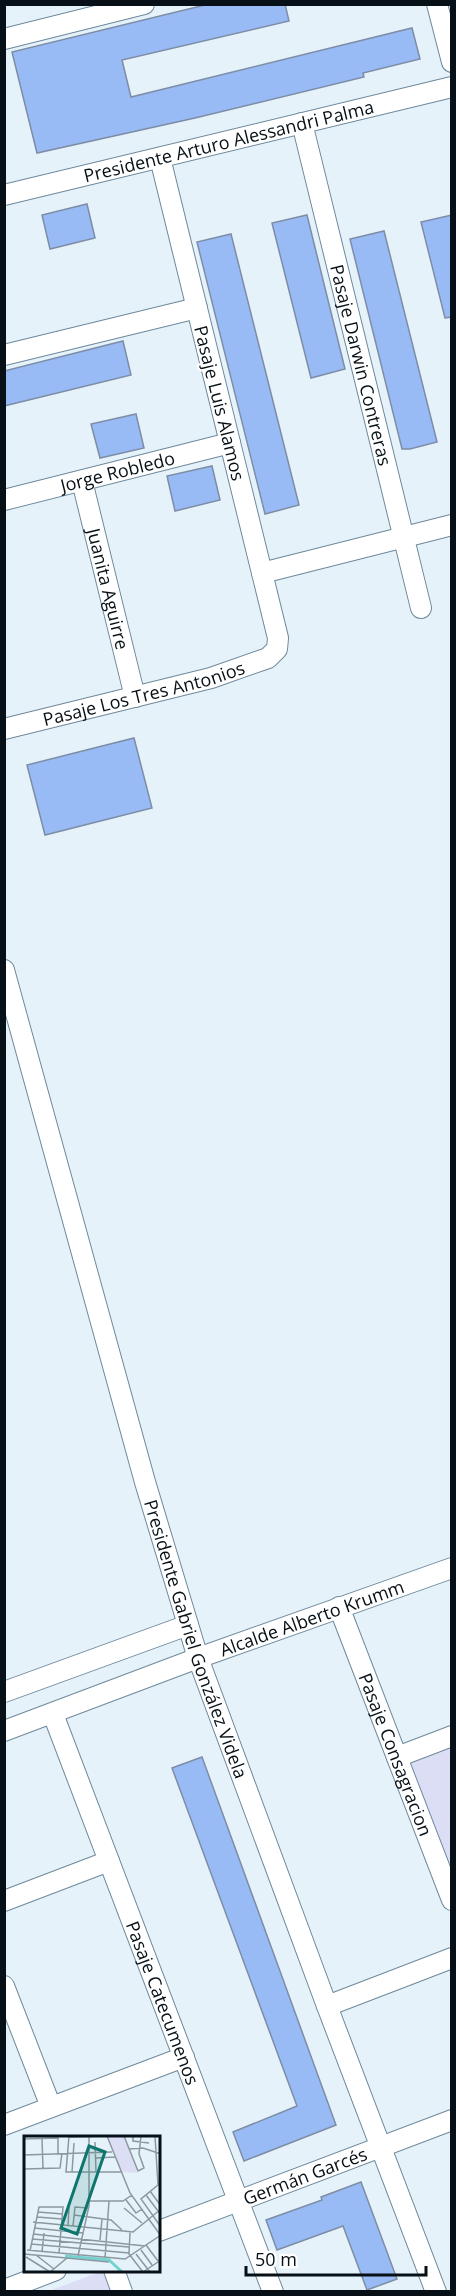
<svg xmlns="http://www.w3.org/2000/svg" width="456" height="2296" font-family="'Open Sans',sans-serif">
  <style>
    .green { fill: #dcdef6 }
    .building { fill: #98bbf5; stroke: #7d8da6; stroke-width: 1.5 }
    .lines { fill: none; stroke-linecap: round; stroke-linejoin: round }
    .minor-casing { stroke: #6d899c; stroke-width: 22 }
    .minor { stroke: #fff; stroke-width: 20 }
    .labels { text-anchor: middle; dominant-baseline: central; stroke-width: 4.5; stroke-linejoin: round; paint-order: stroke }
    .street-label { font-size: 18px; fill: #061016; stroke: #fff }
    .inset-river { fill: none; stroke: #73d3d0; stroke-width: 3 }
    .inset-road { fill: none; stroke: #8c989f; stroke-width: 1.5 }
    .view { fill: #0f766e; fill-opacity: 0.15; stroke: #0f766e; stroke-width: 3 }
    .inset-edge { fill: none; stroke: #061016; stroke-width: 3 }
  </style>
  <rect width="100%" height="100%" fill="#e6f2fa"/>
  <g class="green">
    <path d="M451,1744v138l-44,-115 5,-8z"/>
    <path d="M102,2271l9,20h-62z"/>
  </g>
  <g class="building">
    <path d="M209,4h76l4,17 -167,39 9,37 281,-69 8,31 -57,14 1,4 -169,41 -158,35 -25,-101z"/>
    <path d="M87,204l8,34 -45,11 -8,-34z"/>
    <path d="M307,215l38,154 -34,9 -39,-155z"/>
    <path d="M452,215v102l-7,1 -24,-96z"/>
    <path d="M384,231l53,211 -27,7h-8l-52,-210z"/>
    <path d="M231,234l68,271 -34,9 -68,-272z"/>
    <path d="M123,341l8,34 -127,31v-35z"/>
    <path d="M136,414l8,34 -44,10 -9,-34z"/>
    <path d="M212,466l8,34 -45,11 -8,-35z"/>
    <path d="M134,738l18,70 -107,27 -18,-70z"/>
    <path d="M202,1757l134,368 -92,36 -11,-29 64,-26 -125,-338z"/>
    <path d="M361,2182l36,97 -30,11 -24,-64 -66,24 -11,-30 56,-20 -1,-3z"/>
  </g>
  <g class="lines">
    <defs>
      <g id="minor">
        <path d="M437,4l15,58"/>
        <path d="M4,39l140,-35"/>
        <path id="s1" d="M302,123l119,485"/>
        <path id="s2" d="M4,195l448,-108"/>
        <path d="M4,355l193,-47"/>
        <path id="s3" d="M82,481l53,216"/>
        <path id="s4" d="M4,500l226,-57"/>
        <path d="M262,573l190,-48"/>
        <path id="s5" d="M4,729l207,-51 57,-20 9,-9 1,-11 -118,-480"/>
        <path id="s6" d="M4,970l141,512 53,176 129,348 109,286"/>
        <path id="s7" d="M339,1607l113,293"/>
        <path d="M4,1692l184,-67"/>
        <path id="s8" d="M53,1714l220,578"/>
        <path id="s9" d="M4,1731l194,-73 254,-90"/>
        <path d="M397,1757l55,-21"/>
        <path d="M4,1901l105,-40"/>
        <path d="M4,1986l47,121"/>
        <path d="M327,2006l125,-48"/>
        <path d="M4,2125l180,-68"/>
        <path id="s10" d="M159,2231l293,-111"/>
        <path d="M114,2270l8,22"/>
        <path d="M4,2290l52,-20"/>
      </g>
    </defs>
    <use href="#minor" class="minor-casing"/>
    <use href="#minor" class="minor"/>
  </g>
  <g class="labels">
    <g class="street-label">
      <text stroke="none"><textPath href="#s2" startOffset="231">Presidente Arturo Alessandri Palma</textPath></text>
      <text stroke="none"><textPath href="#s1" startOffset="249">Pasaje Darwin Contreras</textPath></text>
      <text transform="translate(220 403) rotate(76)">Pasaje Luis Alamos</text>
      <text stroke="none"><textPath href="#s4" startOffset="117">Jorge Robledo</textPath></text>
      <text stroke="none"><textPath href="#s3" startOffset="111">Juanita Aguirre</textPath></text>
      <text stroke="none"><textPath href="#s5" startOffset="144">Pasaje Los Tres Antonios</textPath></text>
      <text stroke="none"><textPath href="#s9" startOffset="328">Alcalde Alberto Krumm</textPath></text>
      <text stroke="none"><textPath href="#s6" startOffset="696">Presidente Gabriel González Videla</textPath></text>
      <text stroke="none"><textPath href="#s7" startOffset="158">Pasaje Consagracion</textPath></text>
      <text stroke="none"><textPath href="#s8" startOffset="309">Pasaje Catecumenos</textPath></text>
      <text stroke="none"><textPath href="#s10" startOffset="156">Germán Garcés</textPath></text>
    </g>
  </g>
  <g transform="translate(24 2136)">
    <rect width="136" height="136" fill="#e6f2fa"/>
    <path d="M84,0h16l14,37 -16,-1z" fill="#dcdef6"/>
    <path class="inset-river" d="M41,120l44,4 13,12"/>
    <path class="inset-road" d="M45,0l-3,36h56M83,0l23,57 31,43M100,0l14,35M109,0v5l16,2M131,0l3,49 -17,14 20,28M45,1l35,-1M18,2l1,31M0,3l34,-1v16M71,6l1,30M105,13l14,-1 18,6M0,19l88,-3M72,22l19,-1M0,33l36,-1 2,-15M114,35l6,-3 -5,-14 2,-18M48,36l2,-29M126,55l11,15M122,59l15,20M102,64l10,13 6,-4M65,65h34l9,-6M100,72l18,15M14,76l25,2M50,79l37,5 11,10M13,81l25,2M9,86l100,10 28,-23M44,90l1,-19M49,90l2,-19 13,1M10,92l49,5M106,96l-1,22 14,18M9,98l112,12M8,103l97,8M76,104l2,-21M7,108l98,9M122,109l15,20M3,114l98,9 36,-24M117,114l11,15M6,115l9,-44h24l-4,46M18,116l2,-19M0,118l85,8M112,118l14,18M12,119l18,14M54,120l11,-50v-70M2,121l24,15 17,-14M81,122l4,-57M119,136l18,-12"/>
    <path class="view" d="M65,10l16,6 -28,82 -16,-6z"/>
    <rect width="136" height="136" class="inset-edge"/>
  </g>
  <rect width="456" height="2296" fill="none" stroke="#061016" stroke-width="12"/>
  <path d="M246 2266v9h180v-9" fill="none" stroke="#061016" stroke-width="3"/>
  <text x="255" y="2266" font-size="18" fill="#061016" stroke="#ffffff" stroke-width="4.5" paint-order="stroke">50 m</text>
</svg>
